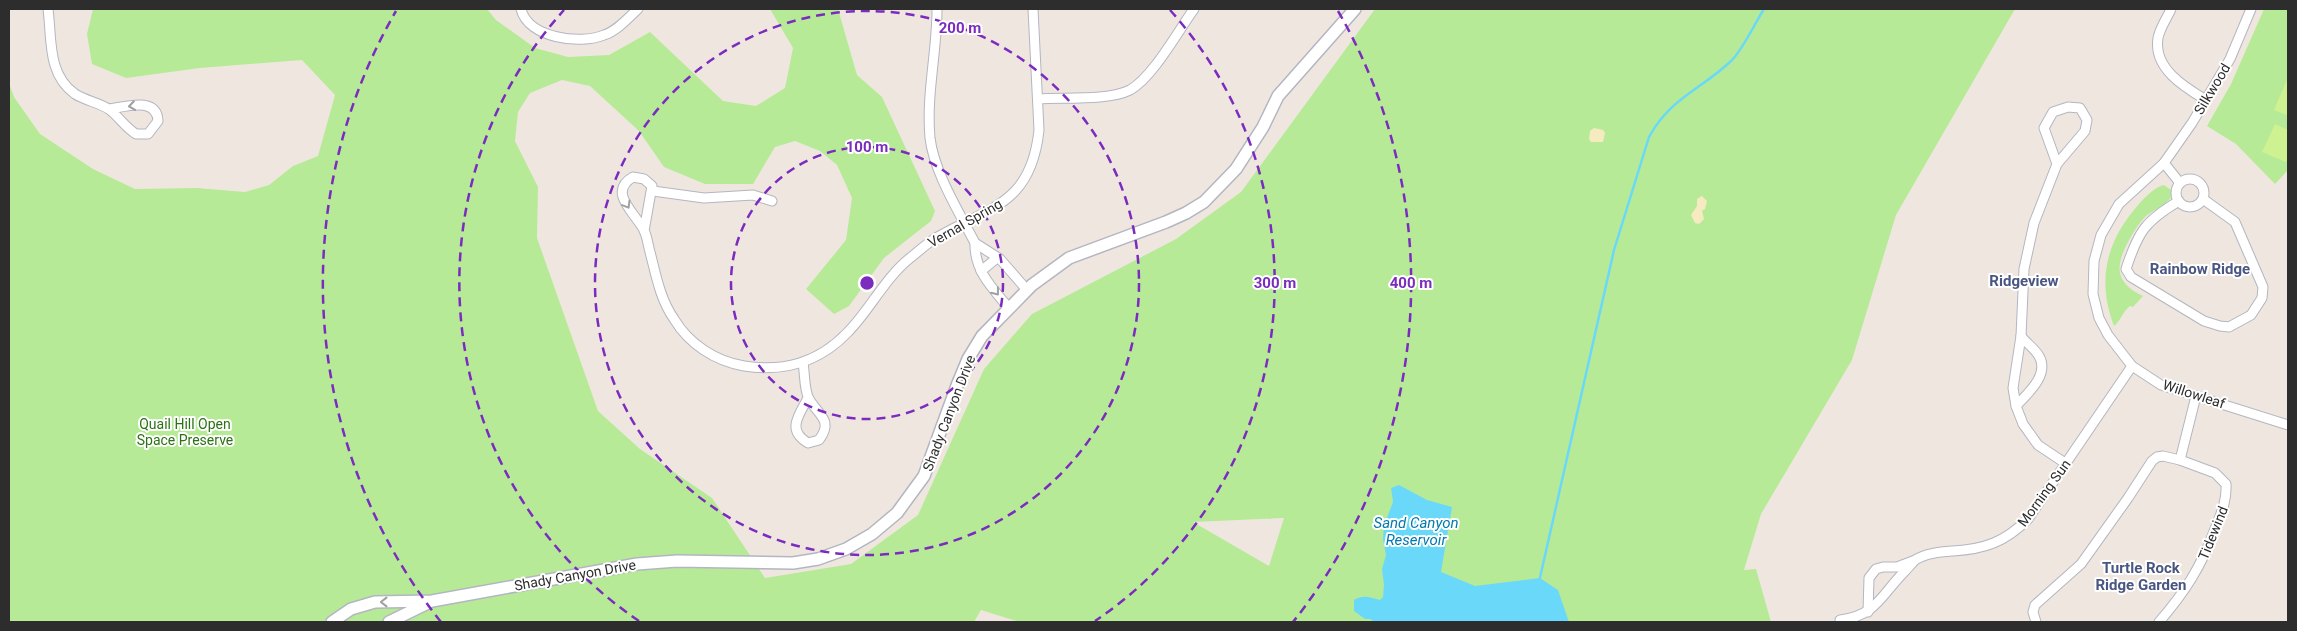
<svg xmlns="http://www.w3.org/2000/svg" width="2297" height="631" font-family="Roboto,sans-serif">
  <style>
    .green { fill: #b7ea97; fill-rule: evenodd }
    .sand { fill: #f6ebc0 }
    .pitch { fill: #cef292 }
    .water { fill: #6ad9f9 }
    .lines { fill: none; stroke-linecap: round; stroke-linejoin: round }
    .stream { stroke: #6ad9f9; stroke-width: 2.5 }
    .street-casing { stroke: #b3b6c1; stroke-width: 11 }
    .secondary-casing { stroke: #b3b6c1; stroke-width: 14 }
    .street { stroke: #fff; stroke-width: 9 }
    .secondary { stroke: #fff; stroke-width: 11 }
    .oneway { stroke: #a0a0a0 }
    .ring { fill: none; stroke: #7b2cbf; stroke-width: 2.5; stroke-dasharray: 9 6 }
    .labels { text-anchor: middle; dominant-baseline: central; stroke-width: 4; stroke-linejoin: round; paint-order: stroke }
    .street-label { font-size: 14px; fill: #2d2d2d; stroke: #fff }
    .park-label { font-size: 14px; fill: #2c7215; stroke: #fff }
    .neighbourhood-label { font-size: 15px; font-weight: bold; fill: #495682; stroke: #fff }
    .water-label { font-size: 15px; font-style: italic; fill: #0279ac; stroke: #fff }
    .centre { fill: #7b2cbf; stroke: #fff; stroke-width: 2.5 }
    .ring-label { font-size: 15px; text-anchor: middle; font-weight: bold; fill: #7b2cbf; stroke: #fff; stroke-width: 4; stroke-linejoin: round; paint-order: stroke }
  </style>
  <rect width="100%" height="100%" fill="#efe7df"/>
  <g class="green">
    <path d="M93,9h394l9,11 39,28 33,9 41,-2 41,-23 73,69 33,5 29,-18 8,-40 -23,-39h68l19,66 25,22 53,114 -4,10 -47,37 -35,48 -15,8 -28,-25 40,-49 6,-42 -15,-33 -17,-14 -25,-10 -20,6 -22,37h-48l-41,-17 -25,-36 -49,-45 -28,-6 -32,13 -12,19 -3,29 23,46 -1,51 61,173 42,38 72,49 53,80 86,-14 67,-49 66,-146 48,-55 144,-75 65,-47 134,-183h640l-119,206 -44,145 -91,154 -17,56 12,-1 15,53h-751l-39,-12 -7,12h-965v-539l5,14 26,37 53,35 42,20 62,-1 48,4 24,-7 24,-19 25,-10 17,-61 -33,-35 -102,8 -74,10 -34,-14 -5,-30zM1284,518l-15,48 -76,-44z"/>
    <path d="M2264,9h24v161l-13,14 -39,-40 -29,-18 24,-42z"/>
    <path d="M2164,185l7,5c1,3 2,4 0,7 -4,8 -18,13 -25,19 -8,8 -13,17 -18,26 -13,25 -13,41 15,54l-10,11 -3,-1c-8,6 -9,15 -16,20 -18,-47 -7,-86 25,-122 6,-7 16,-17 25,-19z"/>
  </g>
  <g class="sand">
    <path d="M1594,128l9,2 2,3 -2,9h-12l-2,-3 1,-8z"/>
    <path d="M1702,196l5,5 -2,8 -3,2 2,8 -5,5 -4,-1 -4,-8 6,-9v-7z"/>
  </g>
  <g class="pitch">
    <path d="M2287,80l1,1 -1,34 -13,-5z"/>
    <path d="M2275,124l13,6v26l-2,6 -24,-10z"/>
  </g>
  <path class="water" d="M1399,485l28,15 25,7 -11,65 34,14 65,-8 18,12 11,32h-194l-5,-3h-5l-11,-8v-11c9,-6 18,-2 26,0l3,-3 1,-12 -2,-16 4,-14 -3,-16 1,-14 9,-23 -2,-14z"/>
  <g class="lines">
    <path class="stream" d="M1539,582l75,-332 35,-113c21,-39 53,-48 82,-76 11,-10 24,-38 33,-52"/>
    <defs>
      <g id="street">
        <path d="M48,9c4,30 -1,65 27,85 11,7 26,9 35,16 9,7 16,18 26,24h12l10,-13c-1,-25 -33,-14 -49,-12"/>
        <path d="M521,9c7,29 59,36 83,26 13,-4 24,-17 34,-26"/>
        <path d="M937,9c0,43 -11,86 -7,129 4,34 29,74 45,105 -1,27 17,45 34,65"/>
        <path d="M2171,9c-4,9 -11,19 -13,29 -5,30 26,49 48,62"/>
        <path d="M2251,9l-21,50 -38,64 -28,40 -45,41 -18,31 -7,26 -1,33 6,24 9,17 24,31 29,19 127,40"/>
        <path d="M1038,99c25,-2 70,2 92,-9 23,-13 48,-59 64,-81"/>
        <path d="M2164,163l16,20"/>
        <path d="M2057,164l-13,-36 9,-16 15,-5 12,1 7,12 -2,11 -28,33 -23,59 -10,46 -3,67 -8,52 3,18 7,18 15,21 27,18"/>
        <circle cx="2190" cy="193" r="14"/>
        <path d="M653,191l51,7 49,-3 19,6"/>
        <path d="M2179,201c-34,20 -41,31 -53,68l5,8 73,44 16,5 9,1 22,-12 11,-17 1,-11 -28,-65 -32,-23"/>
        <path d="M644,231l8,-45 -8,-7 -11,-2c-26,15 2,36 11,53 3,6 4,15 6,22 6,23 10,47 24,67 15,25 41,42 70,47 40,6 74,-3 103,-33 23,-23 37,-54 63,-75 8,-6 15,-13 24,-19 54,-32 97,-33 105,-109l-6,-121"/>
        <path d="M975,243l25,16 27,31"/>
        <path d="M981,271l16,-13"/>
        <path d="M803,363c2,11 1,27 6,36 9,16 25,21 10,41l-11,3c-22,-13 -9,-28 0,-45"/>
        <path d="M2016,406c11,-12 34,-31 23,-50 -4,-7 -13,-13 -18,-20"/>
        <path d="M2180,460l16,-64"/>
        <path d="M1868,612l1,-34 7,-9 7,-2h14l16,-6"/>
        <path d="M1840,620c36,-4 41,-25 65,-49 3,-3 7,-8 10,-11 11,-7 25,-8 38,-9 32,-2 52,-9 75,-32l104,-153"/>
        <path d="M2036,622l-3,-10 2,-7 46,-41 47,-66 24,-37 5,-4 6,-1 17,4 35,13 11,11c1,17 -5,30 -11,45 -14,38 -30,63 -56,93"/>
      </g>
      <g id="secondary">
        <path d="M332,622l19,-13 24,-7 57,-1 205,-37 40,-3 116,2 25,-4 28,-10 26,-15 25,-21 27,-37 34,-93 10,-24 14,-23 50,-51 37,-27 97,-36 20,-9 18,-11 32,-33 27,-42 15,-31 77,-87"/>
        <path d="M389,622l39,-19"/>
      </g>
    </defs>
    <use href="#street" class="street-casing"/>
    <use href="#secondary" class="secondary-casing"/>
    <use href="#street" class="street"/>
    <use href="#secondary" class="secondary"/>
  </g>
  <defs><path id="oneway-chevron" d="M-2-3.5L2.5 0L-2 3.5" fill="none" stroke-width="1.6" stroke-linecap="round" stroke-linejoin="round" transform="scale(1.25)"/></defs>
  <g class="oneway">
    <use href="#oneway-chevron" transform="translate(132 106) rotate(172)"/>
    <use href="#oneway-chevron" transform="translate(627 205) rotate(59)"/>
    <use href="#oneway-chevron" transform="translate(996 292) rotate(52)"/>
    <use href="#oneway-chevron" transform="translate(384 602) rotate(180)"/>
  </g>
  <g class="ring">
    <circle cx="867" cy="283" r="136"/>
    <circle cx="867" cy="283" r="272"/>
    <path d="M639 621A408 408 0 0 1 564 10M1170 10A408 408 0 0 1 1095 621"/>
    <path d="M441 622A544 544 0 0 1 396 11M1338 11A544 544 0 0 1 1293 622"/>
  </g>
  <g class="labels">
    <g class="street-label">
      <text transform="translate(2212 89) rotate(-59)">Silkwood</text>
      <text transform="translate(965 223) rotate(-30)">Vernal Spring</text>
      <text transform="translate(2194 394) rotate(18)">Willowleaf</text>
      <text transform="translate(949 413) rotate(-69)">Shady Canyon Drive</text>
      <text transform="translate(2044 493) rotate(-54)">Morning Sun</text>
      <text transform="translate(2213 533) rotate(-68)">Tidewind</text>
      <text transform="translate(575 575) rotate(-10)">Shady Canyon Drive</text>
    </g>
    <g class="park-label">
      <text x="185" y="424">Quail Hill Open<tspan x="185" dy="16">Space Preserve</tspan></text>
    </g>
    <g class="neighbourhood-label">
      <text x="2200" y="269">Rainbow Ridge</text>
      <text x="2024" y="281">Ridgeview</text>
      <text x="2141" y="568">Turtle Rock<tspan x="2141" dy="17">Ridge Garden</tspan></text>
    </g>
    <g class="water-label">
      <text x="1416" y="523">Sand Canyon<tspan x="1416" dy="17">Reservoir</tspan></text>
    </g>
  </g>
  <circle cx="867" cy="283" r="8" class="centre"/>
  <g class="ring-label">
    <text x="960" y="33">200 m</text>
    <text x="867" y="152">100 m</text>
    <text x="1275" y="288">300 m</text>
    <text x="1411" y="288">400 m</text>
  </g>
  <rect width="2297" height="631" fill="none" stroke="#2d2d2d" stroke-width="20"/>
</svg>
